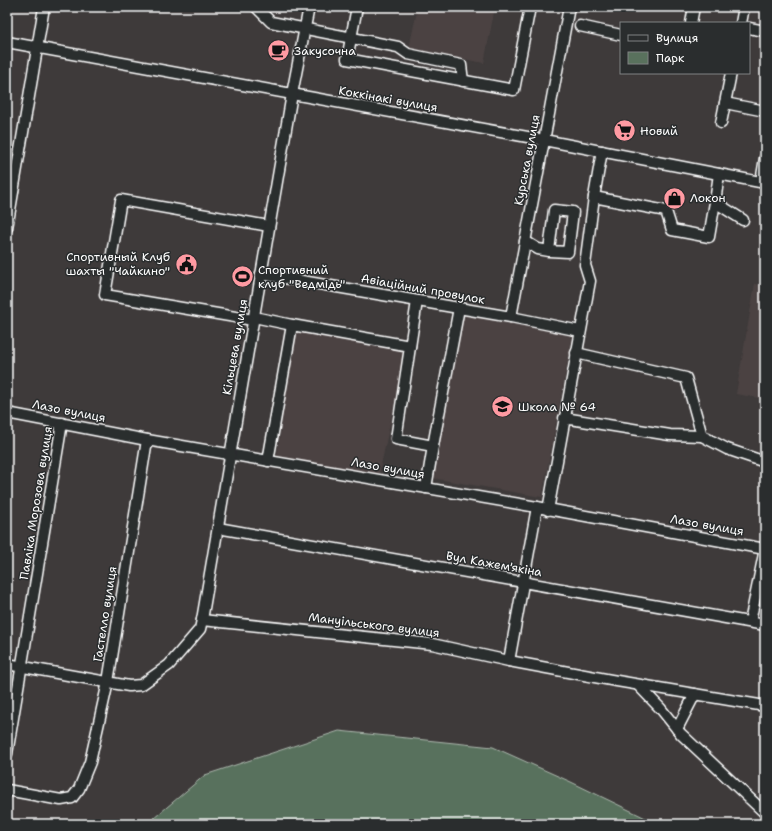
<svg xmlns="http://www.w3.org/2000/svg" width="772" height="831" font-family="'Shantell Sans',sans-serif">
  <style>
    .built { fill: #4c4343 }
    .green { fill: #59715d; stroke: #acb8ae }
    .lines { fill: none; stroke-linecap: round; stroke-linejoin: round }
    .minor-casing { stroke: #fff; stroke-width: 13 }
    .minor { stroke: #2a2d2e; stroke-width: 10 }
    .labels { text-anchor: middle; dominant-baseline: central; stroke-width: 3; stroke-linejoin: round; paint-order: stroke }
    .poi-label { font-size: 12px; fill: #fff; stroke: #2a2d2e; text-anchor: start }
    .street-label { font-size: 12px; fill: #fff; stroke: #2a2d2e }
  </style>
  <rect width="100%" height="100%" fill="#3e3a3a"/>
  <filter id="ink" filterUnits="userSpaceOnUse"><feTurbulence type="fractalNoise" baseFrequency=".025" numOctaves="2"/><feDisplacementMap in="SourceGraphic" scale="8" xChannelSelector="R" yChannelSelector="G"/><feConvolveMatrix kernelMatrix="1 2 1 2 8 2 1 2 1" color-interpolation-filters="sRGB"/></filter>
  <g filter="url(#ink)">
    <g class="built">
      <path d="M418,7h77l-11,56 -75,-15z"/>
      <path d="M755,284l10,2v113l-29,-5z"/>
      <path d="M461,315l112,20 -31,162 -110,-19z"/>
      <path d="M294,330l112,21 -27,123 -102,-18z"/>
    </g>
    <path class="green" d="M339,731l154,16 78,35 87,42h-511l58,-49z"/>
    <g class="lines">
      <defs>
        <g id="minor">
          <path d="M256,7l15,15 127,25 10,7 53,11 2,16"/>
          <path d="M357,7l-10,52 167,31 16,-83"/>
          <path d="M691,23l3,-16"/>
          <path d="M741,23l3,-16"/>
          <path d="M580,26l41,9"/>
          <path d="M749,28l16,3"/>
          <path d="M7,42l537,98 221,43"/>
          <path d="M725,103l40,8"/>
          <path d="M721,123l10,-50"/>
          <path d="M719,174l-4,28 28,18"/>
          <path d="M761,182l4,-24"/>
          <path d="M594,197l72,14 6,19 37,7 6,-35"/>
          <path d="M7,228l37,-221"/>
          <path d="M525,241l13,8 11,2 5,-41 19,2 -5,40 -19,-1"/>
          <path d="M261,274l250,43 69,14"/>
          <path d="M417,301l-21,138 37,7 26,-138"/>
          <path d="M254,317l38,8"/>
          <path d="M511,317l58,-310"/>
          <path d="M253,320l-148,-25 16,-95 148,26"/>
          <path d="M576,353l110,25 16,58 25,13 38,13"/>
          <path d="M7,413l140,27 390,67 228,42"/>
          <path d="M564,418l106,17 32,1"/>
          <path d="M268,461l24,-136 118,21"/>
          <path d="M426,488l7,-42"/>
          <path d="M548,510l42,-229 -5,-16 9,-68 8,-46"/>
          <path d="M218,528l547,97"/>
          <path d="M202,620l90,-526 17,-87"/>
          <path d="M750,622l15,-73"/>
          <path d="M509,661l28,-154"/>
          <path d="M7,664l122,22 12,-1 28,-20 31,-36 2,-9 230,24 77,17 102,19 154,26"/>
          <path d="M638,685l23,24 20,25 84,79"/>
          <path d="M677,729l18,-35"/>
          <path d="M7,754l55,-331"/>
          <path d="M7,790l54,10 11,-2 7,-9 11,-27 18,-80 39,-242"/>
        </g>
      </defs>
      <use href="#minor" class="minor-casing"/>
      <use href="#minor" class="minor"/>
    </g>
  </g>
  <defs>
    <symbol id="cafe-disc" viewBox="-11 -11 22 22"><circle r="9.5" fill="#ff9aa2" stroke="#2a2d2e"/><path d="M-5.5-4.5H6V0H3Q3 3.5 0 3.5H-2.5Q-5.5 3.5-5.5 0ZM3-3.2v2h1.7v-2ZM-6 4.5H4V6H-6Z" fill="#111"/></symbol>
    <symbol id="supermarket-disc" viewBox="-11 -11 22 22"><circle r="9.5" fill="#ff9aa2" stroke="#2a2d2e"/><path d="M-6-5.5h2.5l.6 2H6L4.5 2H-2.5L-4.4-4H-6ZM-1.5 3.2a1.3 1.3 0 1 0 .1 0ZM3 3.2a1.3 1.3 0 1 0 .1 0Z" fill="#111"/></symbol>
    <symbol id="shop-disc" viewBox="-11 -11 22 22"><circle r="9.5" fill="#ff9aa2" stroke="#2a2d2e"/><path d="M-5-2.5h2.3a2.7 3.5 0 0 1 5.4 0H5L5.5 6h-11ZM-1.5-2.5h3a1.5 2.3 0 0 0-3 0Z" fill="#111"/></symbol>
    <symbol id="civic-disc" viewBox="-11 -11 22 22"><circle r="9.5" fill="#ff9aa2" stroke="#2a2d2e"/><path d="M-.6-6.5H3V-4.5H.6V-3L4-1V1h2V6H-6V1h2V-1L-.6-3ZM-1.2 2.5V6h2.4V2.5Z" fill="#111"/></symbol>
    <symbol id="stadium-disc" viewBox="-11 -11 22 22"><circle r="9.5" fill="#ff9aa2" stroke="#2a2d2e"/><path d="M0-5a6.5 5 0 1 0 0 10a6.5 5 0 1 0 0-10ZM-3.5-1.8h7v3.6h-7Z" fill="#111"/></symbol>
    <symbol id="school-disc" viewBox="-11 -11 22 22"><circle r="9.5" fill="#ff9aa2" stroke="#2a2d2e"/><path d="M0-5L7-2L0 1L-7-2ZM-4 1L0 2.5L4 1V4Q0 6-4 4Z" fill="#111"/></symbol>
  </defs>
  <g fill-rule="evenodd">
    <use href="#cafe-disc" x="266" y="38" width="25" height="25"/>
    <use href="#supermarket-disc" x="612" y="118" width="25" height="25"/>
    <use href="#shop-disc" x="662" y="186" width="25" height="25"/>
    <use href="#civic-disc" x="174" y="252" width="25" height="25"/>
    <use href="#stadium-disc" x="230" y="264" width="25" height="25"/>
    <use href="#school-disc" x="490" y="394" width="25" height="25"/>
  </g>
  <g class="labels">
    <g class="poi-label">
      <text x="294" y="51">Закусочна</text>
      <text x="640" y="131">Новий</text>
      <text x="690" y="198">Локон</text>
      <text x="170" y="257" text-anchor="end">Спортивный Клуб<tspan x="170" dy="14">шахты "Чайкино"</tspan></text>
      <text x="258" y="270">Спортивний<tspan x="258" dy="14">клуб "Ведмідь"</tspan></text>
      <text x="518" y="407">Школа № 64</text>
    </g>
    <g class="street-label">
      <text transform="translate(388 99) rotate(10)">Коккінакі вулиця</text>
      <text transform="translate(527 160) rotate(-79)">Курська вулиця</text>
      <text transform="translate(423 289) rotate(10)">Авіаційний провулок</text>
      <text transform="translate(235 347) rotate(-80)">Кільцева вулиця</text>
      <text transform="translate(69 411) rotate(11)">Лазо вулиця</text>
      <text transform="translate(388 468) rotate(10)">Лазо вулиця</text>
      <text transform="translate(36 503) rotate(-81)">Павліка Морозова вулиця</text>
      <text transform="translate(707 525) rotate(10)">Лазо вулиця</text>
      <text transform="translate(494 564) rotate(10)">Вул Кажем'якіна</text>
      <text transform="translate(105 614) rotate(-81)">Гастелло вулиця</text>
      <text transform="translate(374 625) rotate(7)">Мануільського вулиця</text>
    </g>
  </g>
  <rect width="772" height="831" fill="none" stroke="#2a2d2e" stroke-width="24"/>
  <rect x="12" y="12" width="748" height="807" fill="none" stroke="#fff" stroke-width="1.5" filter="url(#ink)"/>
  <rect x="620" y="22" width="130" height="52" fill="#2a2d2e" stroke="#7f8182"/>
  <rect x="628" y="35" width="20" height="6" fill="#2a2d2e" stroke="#7f8182"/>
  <text x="656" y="42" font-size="12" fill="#ffffff">Вулиця</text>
  <rect x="628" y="52" width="20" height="12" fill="#59715d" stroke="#7f8182"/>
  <text x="656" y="62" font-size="12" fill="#ffffff">Парк</text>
</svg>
